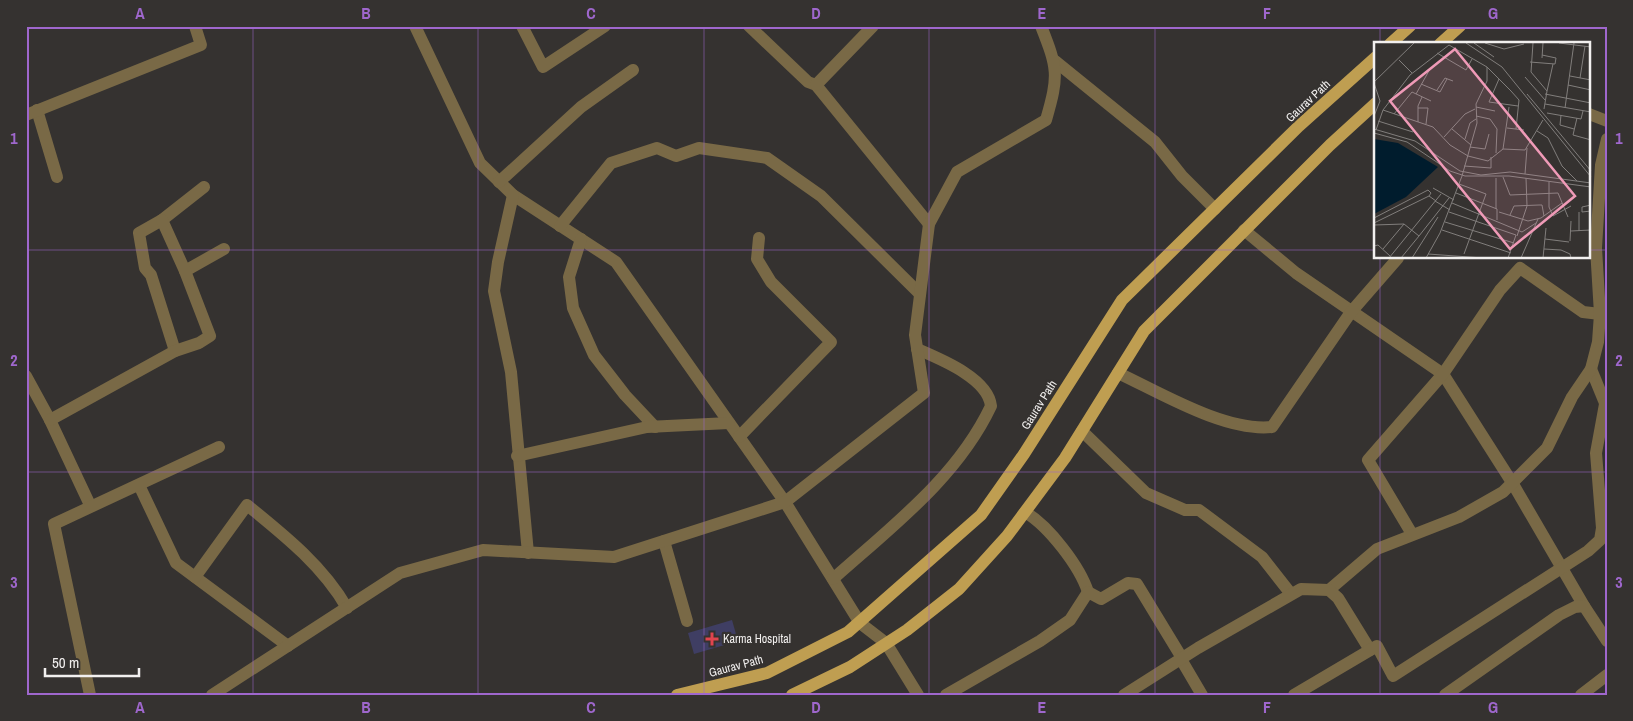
<svg xmlns="http://www.w3.org/2000/svg" width="1633" height="721" font-family="'Archivo Narrow',sans-serif">
  <style>
    .building { fill: #3f3e63 }
    .lines { fill: none; stroke-linecap: round; stroke-linejoin: round }
    .minor { stroke: #796946; stroke-width: 12 }
    .major { stroke: #bf9e51; stroke-width: 12 }
    .grid { fill: none; stroke: #9f67cd; stroke-width: 1; stroke-opacity: 0.55 }
    .health-dot { fill: #e0444e; stroke: #353230; stroke-width: 2 }
    .labels { text-anchor: middle; dominant-baseline: central; stroke-width: 4.5; stroke-linejoin: round; paint-order: stroke }
    .street-label { font-size: 12px; fill: #f2f0ef; stroke: #353230 }
    .poi-label { font-size: 12px; fill: #f2f0ef; stroke: #353230; text-anchor: start }
    .inset-road { fill: none; stroke: #817e7c; stroke-width: 1 }
    .view { fill: #ef9ab7; fill-opacity: 0.15; stroke: #ef9ab7; stroke-width: 2.5 }
    .inset-edge { fill: none; stroke: #f2f0ef; stroke-width: 2.5 }
    .neatline { fill: none; stroke: #9f67cd; stroke-width: 2 }
    .grid-label { font-size: 16px; text-anchor: middle; font-weight: bold; fill: #9f67cd }
  </style>
  <rect width="100%" height="100%" fill="#353230"/>
  <path class="building" d="M732,620l6,21 -44,13 -6,-21z"/>
  <g class="lines">
    <g class="minor">
      <path d="M415,26l65,137 33,32 103,67 169,240 75,121 26,20 32,52"/>
      <path d="M522,26l21,41 62,-41"/>
      <path d="M749,26l59,56 8,3 113,139"/>
      <path d="M1055,61l100,81 27,34 33,33"/>
      <path d="M816,85l57,-59"/>
      <path d="M37,110l20,67"/>
      <path d="M1589,114l18,7"/>
      <path d="M26,115l175,-70 -6,-19"/>
      <path d="M499,182l82,-75 52,-37"/>
      <path d="M513,195l-15,67 -4,29 17,81 17,181"/>
      <path d="M560,226l51,-63 46,-15 19,8 23,-8 68,10 54,38 99,98"/>
      <path d="M1244,230l52,43 147,101 70,110 71,122"/>
      <path d="M581,239l-12,38 4,31 21,47 31,40 30,32"/>
      <path d="M185,271l39,-22"/>
      <path d="M175,351l-24,-76 -6,-7 -6,-35 23,-13 42,-33"/>
      <path d="M1591,369l16,39"/>
      <path d="M1118,373c43,20 107,59 154,54l79,-115 47,-54"/>
      <path d="M26,376l24,44 40,85"/>
      <path d="M50,420l125,-69 24,-8 11,-7 -25,-65 -23,-51"/>
      <path d="M1082,431l64,62 39,17h14l63,47 29,37"/>
      <path d="M739,437l92,-95 -60,-60 -14,-23 2,-21"/>
      <path d="M517,456l130,-29 82,-4"/>
      <path d="M139,485l37,78 112,83"/>
      <path d="M1025,512c24,14 55,55 63,80"/>
      <path d="M1412,534l-44,-74 75,-86 57,-84 20,-22 63,44 17,2"/>
      <path d="M664,541l23,80"/>
      <path d="M195,577l52,-72c37,30 76,61 100,103"/>
      <path d="M833,579c58,-52 124,-101 158,-173 -3,-28 -51,-47 -74,-57"/>
      <path d="M1329,590l48,-41 82,-32 44,-25 44,-44 25,-51 19,-28 7,-27 2,-28 -4,-66 5,-83 6,-26"/>
      <path d="M90,695l-36,-171 165,-77"/>
      <path d="M212,695l188,-122 83,-23 131,7 171,-55 139,-109 -9,-58 14,-111 28,-52 89,-52c13,-45 12,-51 -5,-94"/>
      <path d="M946,695l94,-54 30,-21 18,-28 13,7 27,-16 9,1 45,74v3l20,34"/>
      <path d="M1124,695l74,-47 103,-59 28,1 9,8 32,52"/>
      <path d="M1294,695l83,-49 16,30 195,-125 12,-11 2,-12 -6,-75 9,-49"/>
      <path d="M1445,695l114,-80 16,-8 9,-1 23,35"/>
      <path d="M1581,695l26,-20"/>
    </g>
    <g class="major">
      <path d="M1390,44l20,-18"/>
      <path d="M1440,44l20,-18"/>
      <path d="M677,695l90,-22 81,-41 133,-117 43,-61 98,-154 177,-174 77,-69"/>
      <path d="M792,695l58,-28 57,-37 52,-41 48,-53 58,-78 79,-127 186,-186 46,-42"/>
    </g>
  </g>
  <path class="grid" d="M253,26v669M478,26v669M704,26v669M929,26v669M1155,26v669M1380,26v18M26,250h1350M1589,250h18M1380,258v437M26,472h1581"/>
  <path class="health-dot" d="M709.5 631.5h5v5h5v5h-5v5h-5v-5h-5v-5h5z"/>
  <g class="labels">
    <g class="street-label">
      <text transform="translate(1308 101) rotate(-43)">Gaurav Path</text>
      <text transform="translate(1039 405) rotate(-58)">Gaurav Path</text>
      <text transform="translate(736 666) rotate(-15)">Gaurav Path</text>
    </g>
    <g class="poi-label">
      <text x="723" y="639">Karma Hospital</text>
    </g>
  </g>
  <g transform="translate(1374 42)">
    <rect width="216" height="216" fill="#353230"/>
    <path d="M0,97l24,4 40,24 -32,30 -32,17z" fill="#001c2d"/>
    <path class="inset-road" d="M92,1l36,24 89,110M100,1l20,14M111,1l19,6 20,-5M159,1l-2,29 16,19 -3,18M185,1l32,4M63,11l29,17 6,-11M168,16l1,-15M25,18l13,13M156,20l25,2 1,-6 -14,-3M196,34l21,4M151,35l20,23M206,36l5,-32M125,37l-10,23 29,4M0,40l40,-39M0,41l6,18 -6,15M47,42l19,8 7,-13M194,43l23,5M63,48l8,-12 8,3M173,49l6,-27M42,52l14,-25M153,52l64,77M171,52l46,9M171,62l46,8M102,65l19,4M44,66h10l-2,16M191,66l9,-65M9,68l27,-35 39,-30 38,22 24,24 8,9 -3,29M173,71l34,6 2,-8M20,72l18,-22 19,9M187,73l-1,10 14,4M102,74l14,3 7,10 -1,24M203,76l-4,17 18,5M4,79l35,11M44,80v-16l4,-9M133,86l17,2M0,87l41,12 45,30 21,4 29,-3 81,11M78,87l19,16M2,88l7,-20 50,17 17,18 18,11 20,5 15,-12 22,1 18,-30M163,89l11,7 14,28 15,15M0,91l33,9 43,29 15,5h44l82,11M70,95l21,-23 10,-5M91,97l5,-16 6,-4M96,105l15,2 4,-15M129,107l6,-42M90,124l27,2v-11M151,132l2,-26M129,135l7,18 48,-2 10,24M122,136v31M175,140v25l4,9 18,-10M85,142l27,10 -22,60M59,146l21,12M82,151l41,16v11M61,159l15,9M78,161l70,29 14,-9M217,163l-9,2v5l9,-1M75,170l67,23 -8,23M125,170l29,9 13,-3 21,-15M205,170v19M136,173l4,-9 25,-1h3l2,11M0,176l54,-28 3,3 -2,3M71,180l69,21M0,181l55,-27 7,5M0,183l30,-1M68,188l69,23M197,189l20,-1M143,194l10,-30 -1,-28M171,197l24,3M196,199l1,-20M0,204l4,-1 12,11M9,207l21,-25 15,12 30,-38M170,207l17,1 9,4 1,4M54,212l55,4M15,216l52,-64M27,216l18,-22M38,216l26,-41M52,216l14,-25 22,-57 15,-53 -1,-19 11,-23v-14M147,216l17,-39M169,216l3,-30"/>
    <path class="view" d="M81,7l120,147 -65,53 -120,-148z"/>
    <rect width="216" height="216" class="inset-edge"/>
  </g>
  <rect width="1633" height="721" fill="none" stroke="#353230" stroke-width="55"/>
  <path d="M45 668v8h94v-8" fill="none" stroke="#f2f0ef" stroke-width="2.5"/>
  <text x="52" y="668" font-size="15" fill="#f2f0ef" stroke="#353230" stroke-width="4" paint-order="stroke">50 m</text>
  <rect x="28" y="28" width="1578" height="666" class="neatline"/>
  <g class="grid-label">
    <text x="140" y="19">A</text>
    <text x="366" y="19">B</text>
    <text x="591" y="19">C</text>
    <text x="816" y="19">D</text>
    <text x="1042" y="19">E</text>
    <text x="1267" y="19">F</text>
    <text x="1493" y="19">G</text>
    <text x="14" y="144">1</text>
    <text x="1619" y="144">1</text>
    <text x="14" y="366">2</text>
    <text x="1619" y="366">2</text>
    <text x="14" y="588">3</text>
    <text x="1619" y="588">3</text>
    <text x="140" y="713">A</text>
    <text x="366" y="713">B</text>
    <text x="591" y="713">C</text>
    <text x="816" y="713">D</text>
    <text x="1042" y="713">E</text>
    <text x="1267" y="713">F</text>
    <text x="1493" y="713">G</text>
  </g>
</svg>
